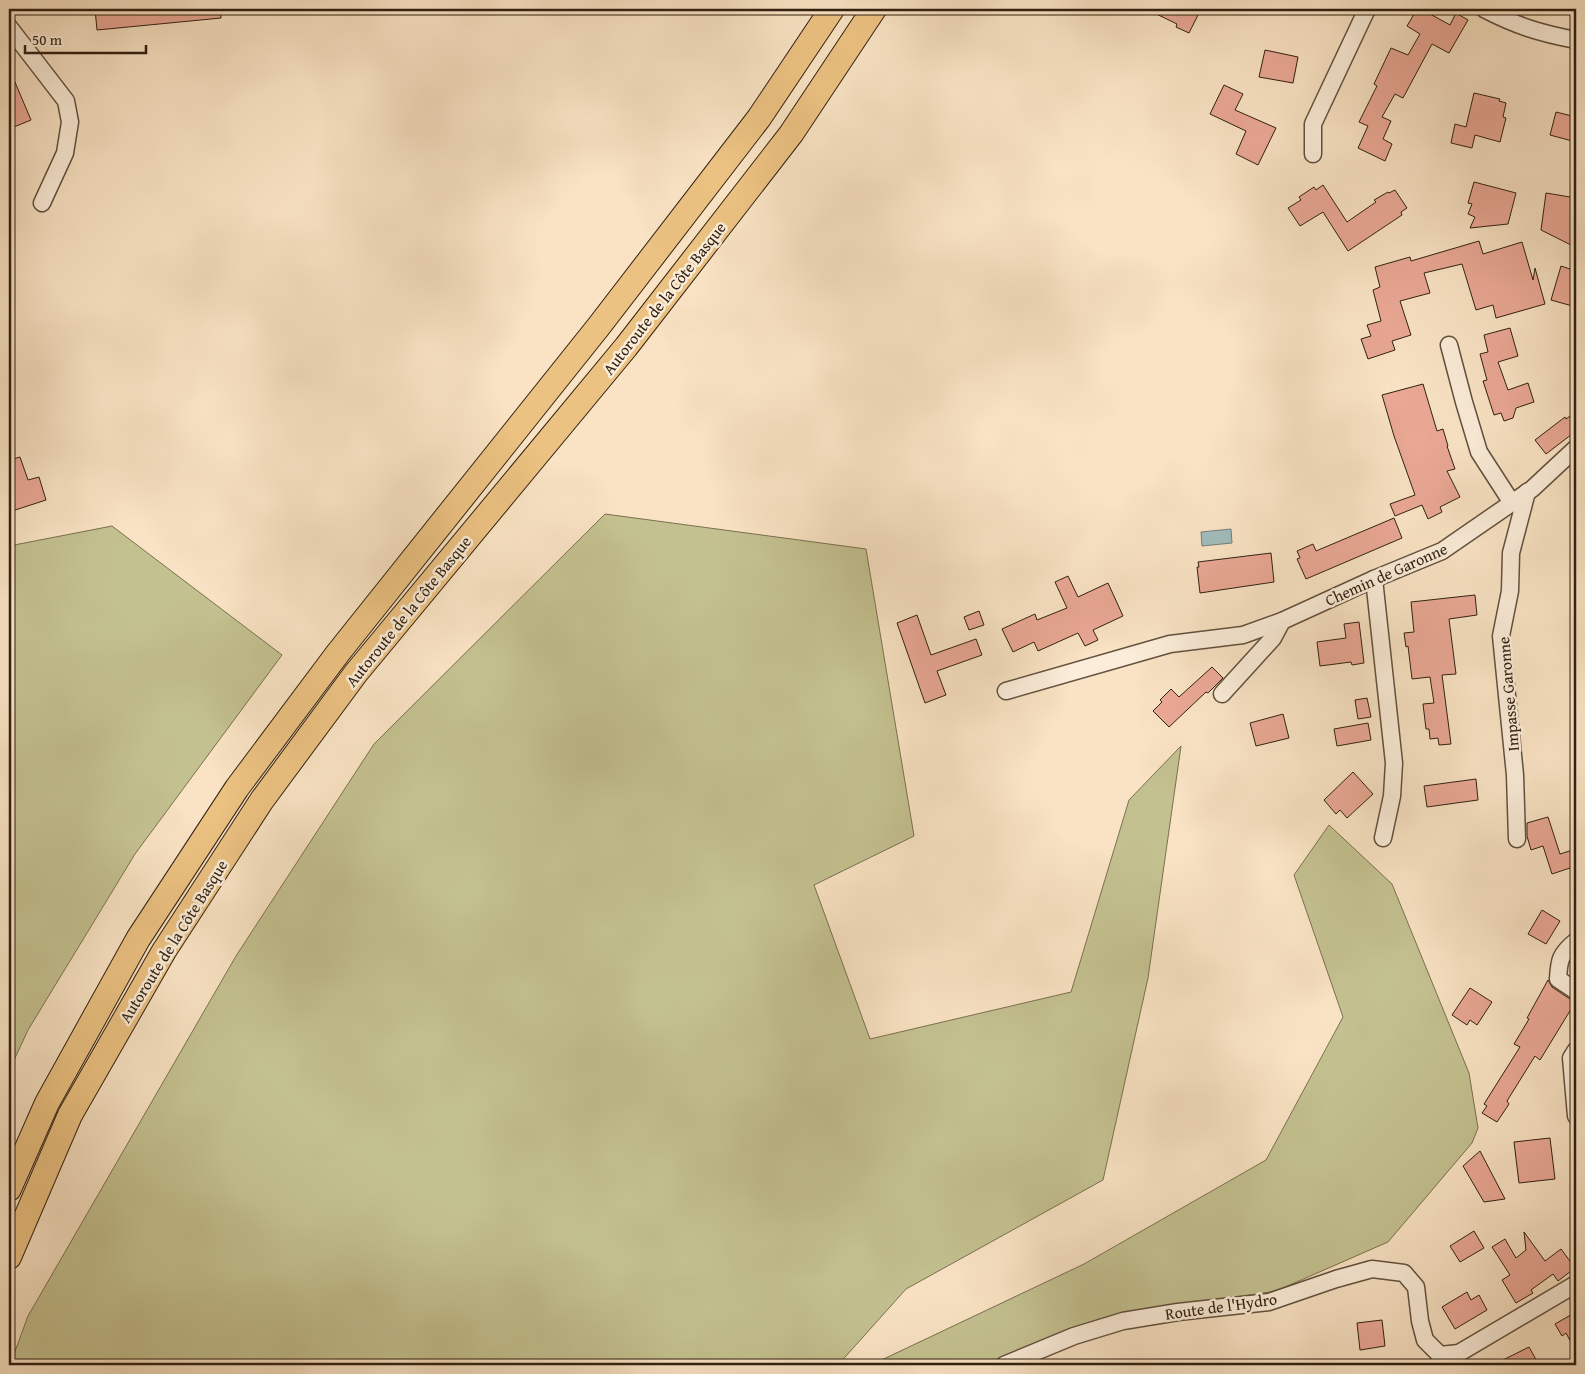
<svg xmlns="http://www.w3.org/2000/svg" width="1585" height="1374" font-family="'Gentium Book Plus',serif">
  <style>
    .green { fill: #c4c190; stroke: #7a7050 }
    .water { fill: #a1bcbd; stroke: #747e78 }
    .building { fill: #eaa895; stroke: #302011 }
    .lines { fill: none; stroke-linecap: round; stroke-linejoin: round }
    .minor-casing { stroke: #62513e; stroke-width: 19 }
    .highway-casing { stroke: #302011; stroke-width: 26 }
    .minor { stroke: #fbedd9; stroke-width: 16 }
    .highway { stroke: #ecc282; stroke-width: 24 }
    .labels { text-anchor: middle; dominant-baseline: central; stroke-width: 5; stroke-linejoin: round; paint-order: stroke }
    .street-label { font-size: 16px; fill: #302011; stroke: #fbedd9 }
  </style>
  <rect width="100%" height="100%" fill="#f9e3c4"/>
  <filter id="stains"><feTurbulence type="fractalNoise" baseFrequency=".004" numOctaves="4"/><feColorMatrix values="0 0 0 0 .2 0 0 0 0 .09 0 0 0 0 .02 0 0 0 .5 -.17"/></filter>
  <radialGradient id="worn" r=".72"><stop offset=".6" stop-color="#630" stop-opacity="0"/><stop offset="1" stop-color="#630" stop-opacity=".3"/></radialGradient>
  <g class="green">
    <path d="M605,514l261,35 48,287 -100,49 56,154 201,-47 58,-192 52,-54 -33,232 -45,202 -197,109 -68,76h-828l18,-49 208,-360 138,-212z"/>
    <path d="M112,526l170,129 -147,199 -107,176 -19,41v-525z"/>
    <path d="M1329,825l63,59 77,189 9,55 -6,15 -84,99 -112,49 -150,23 -145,51h-110l213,-101 182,-104 77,-143 -49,-142z"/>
  </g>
  <path class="water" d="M1231,529l1,14 -30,3 -1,-14z"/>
  <g class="building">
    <path d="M95,9h125l1,9 -124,12z"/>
    <path d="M1146,9h55l-12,24 -13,-6 1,-3z"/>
    <path d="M1417,9h4l29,16 6,-12 12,7 -19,33 -17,-9 -29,54 -8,-4 -13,23 9,4 -8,18 9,5 -7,17 -27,-13 10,-22 -9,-4 18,-36 -3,-2 17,-36 17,7 12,-21 -13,-8z"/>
    <path d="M1265,50l33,7 -5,26 -34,-6z"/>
    <path d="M9,68l22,52 -22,9z"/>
    <path d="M1224,85l19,9 -8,16 41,18 -18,37 -22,-11 10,-23 -36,-17z"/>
    <path d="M1474,93l26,6 -1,2 7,2 -3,14 3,1 -6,24 -25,-7 -3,13 -21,-5 4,-19 11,3z"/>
    <path d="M1556,112l20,5v25l-26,-7z"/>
    <path d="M1474,182l42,11 -8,31 -38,4 5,-11 -7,-3 4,-10 -4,-1z"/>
    <path d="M1323,185l24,37 29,-20 -2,-2 14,-8 1,1 6,-3 12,18 -6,4 1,3 -54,36 -25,-39 -23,14 -12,-18 13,-8 -2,-3 15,-10 2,3z"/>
    <path d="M1546,193l30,5v17l-5,30 -30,-15z"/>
    <path d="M1479,241l4,13 39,-12 11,38 2,-12 10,36 -49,14 -3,-13 -17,5 -14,-46 -38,9 6,20 -30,8 11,34 -19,6 3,9 -27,9 -7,-20 10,-3 -4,-11 14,-4 -8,-31 7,-3 -5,-20 35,-10 1,4z"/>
    <path d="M1561,266l15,5v36l-25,-7z"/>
    <path d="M1510,328l8,28 -20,6 10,28 20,-7 6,19 -18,6 -3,10 -9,3 -3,-8 -7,2 -11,-34 4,-1 -7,-26 8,-2 -4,-17z"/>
    <path d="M1423,384l14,47 6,-2 5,17h-1l8,23 -8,2 13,26 -20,10 2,5 -14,7 -6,-14 -27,11 -5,-12 25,-9 -21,-59 -12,-41z"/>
    <path d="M1576,412v19l-30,23 -11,-14 30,-23 1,2z"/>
    <path d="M20,457l8,23 11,-3 7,23 -37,12v-52z"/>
    <path d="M1394,518l8,20 -96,41 -9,-20 3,-1 -3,-7 16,-7 3,7z"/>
    <path d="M1271,553l3,29 -74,11 -3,-26h2l-1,-5z"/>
    <path d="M1068,576l10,21 30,-14 15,33 -30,14 5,10 -13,6 -7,-13 -40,18 -4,-9 -21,10 -11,-23 33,-15 2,6 30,-12 -12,-26z"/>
    <path d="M1475,595l2,20 -28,4 7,55 -14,1 9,69 -12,1 -1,-7 -8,1 -1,-10h-3l-3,-25 11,-1 -4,-26 -18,2 -4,-33 -2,1 -2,-14 10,-1 -3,-30z"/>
    <path d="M979,611l5,14 -15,5 -5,-13z"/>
    <path d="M917,615l14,40 45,-16 6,16 -45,16 9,24 -21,8 -28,-80z"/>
    <path d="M1359,622l5,41 -12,2 -1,-3 -31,4 -3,-24 29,-4 -2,-14z"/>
    <path d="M1212,667l11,11 -15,15 -2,-1 -37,35 -16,-16 9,-9 -2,-2 11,-11 8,8z"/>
    <path d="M1367,698l4,19 -13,2 -3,-19z"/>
    <path d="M1283,714l6,24 -33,8 -6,-23z"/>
    <path d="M1368,723l3,17 -34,6 -3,-17z"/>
    <path d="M1353,772l20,22 -26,24 -7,-8 -4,4 -12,-14z"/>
    <path d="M1476,779l2,21 -51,7 -3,-21z"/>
    <path d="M1548,817l12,37 16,-5v17l-24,8 -9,-28 -12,4 -4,-14v-13z"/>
    <path d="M1542,910l18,11 -14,23 -18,-10z"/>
    <path d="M1548,980l4,7 18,12 6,2 -36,59 -5,-4 -28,45 2,3 -12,18 -15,-9 5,-7 -3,-2 36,-57 -6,-3 15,-25 -2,-1z"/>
    <path d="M1470,988l22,14 -15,23 -7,-5 -3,5 -15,-10z"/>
    <path d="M1550,1138l5,41 -36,4 -5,-41z"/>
    <path d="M1480,1151l25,48 -21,3 -21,-36z"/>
    <path d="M1474,1231l10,17 -24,14 -10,-16z"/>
    <path d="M1524,1232l21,29 16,-12 14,19 -17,13 -5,-7 -22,16 2,3 -17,10 -14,-23 8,-5 -18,-28 13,-8 11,19 10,-8z"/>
    <path d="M1467,1292l4,8 8,-5 8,15 -32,19 -13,-22z"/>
    <path d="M1576,1312v40l-10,-19 -4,3 -7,-12z"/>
    <path d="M1382,1320l3,26 -25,4 -3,-27z"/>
    <path d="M1529,1347l10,18h-46z"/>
  </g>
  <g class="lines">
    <defs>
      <g id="minor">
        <path d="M1484,9c33,17 55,24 92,31"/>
        <path d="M9,27l57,74 4,21 -5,31 -23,50"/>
        <path d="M1313,154v-30l54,-115"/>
        <path d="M1449,345l15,57 15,50 33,51"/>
        <path d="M1374,579l20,184 -2,33 -9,42"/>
        <path d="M1006,691l164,-47 73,-9 39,-14 92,-42 68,-28 90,-62 44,-41"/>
        <path d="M1222,694l51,-56 9,-17"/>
        <path d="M1517,839l-2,-64 -14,-139 9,-45 1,-38 16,-61"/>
        <path d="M1576,941c-16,13 -17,19 -18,38l18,12"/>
        <path d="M1576,1050l-5,8 5,58"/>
        <path d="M1004,1365l70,-29 49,-15 55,-9 91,-10 67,-23 36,-10 32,4 12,14 4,34 5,19 15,15 19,-2 117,-69"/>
      </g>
      <g id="highway">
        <path d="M9,1189l38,-86 91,-164 99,-151 101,-135 261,-327 160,-208 73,-109"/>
        <path d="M9,1257l61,-142 94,-164 98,-151 94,-127 270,-326 165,-213 83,-125"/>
      </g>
    </defs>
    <use href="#minor" class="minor-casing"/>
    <use href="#highway" class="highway-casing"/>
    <use href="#minor" class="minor"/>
    <use href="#highway" class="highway"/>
  </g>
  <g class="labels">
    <g class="street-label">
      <text transform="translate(664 298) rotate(-52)">Autoroute de la Côte Basque</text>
      <text transform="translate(1386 574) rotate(-24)">Chemin de Garonne</text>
      <text transform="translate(408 611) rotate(-51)">Autoroute de la Côte Basque</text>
      <text transform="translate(1508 694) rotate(-95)">Impasse Garonne</text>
      <text transform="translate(173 941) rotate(-58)">Autoroute de la Côte Basque</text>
      <text transform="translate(1221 1306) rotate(-8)">Route de l'Hydro</text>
    </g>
  </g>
  <rect width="1585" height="1374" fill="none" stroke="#f9e3c4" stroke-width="30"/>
  <rect x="10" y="10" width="1565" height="1354" fill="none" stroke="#302011" stroke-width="2.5"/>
  <rect x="15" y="15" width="1555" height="1344" fill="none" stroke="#302011"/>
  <path d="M25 45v8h121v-8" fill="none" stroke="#302011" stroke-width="2.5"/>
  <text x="32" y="45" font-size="15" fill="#302011" stroke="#fbedd9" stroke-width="4" paint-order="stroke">50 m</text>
  <rect width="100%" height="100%" filter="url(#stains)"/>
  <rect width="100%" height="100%" fill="url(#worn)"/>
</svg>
